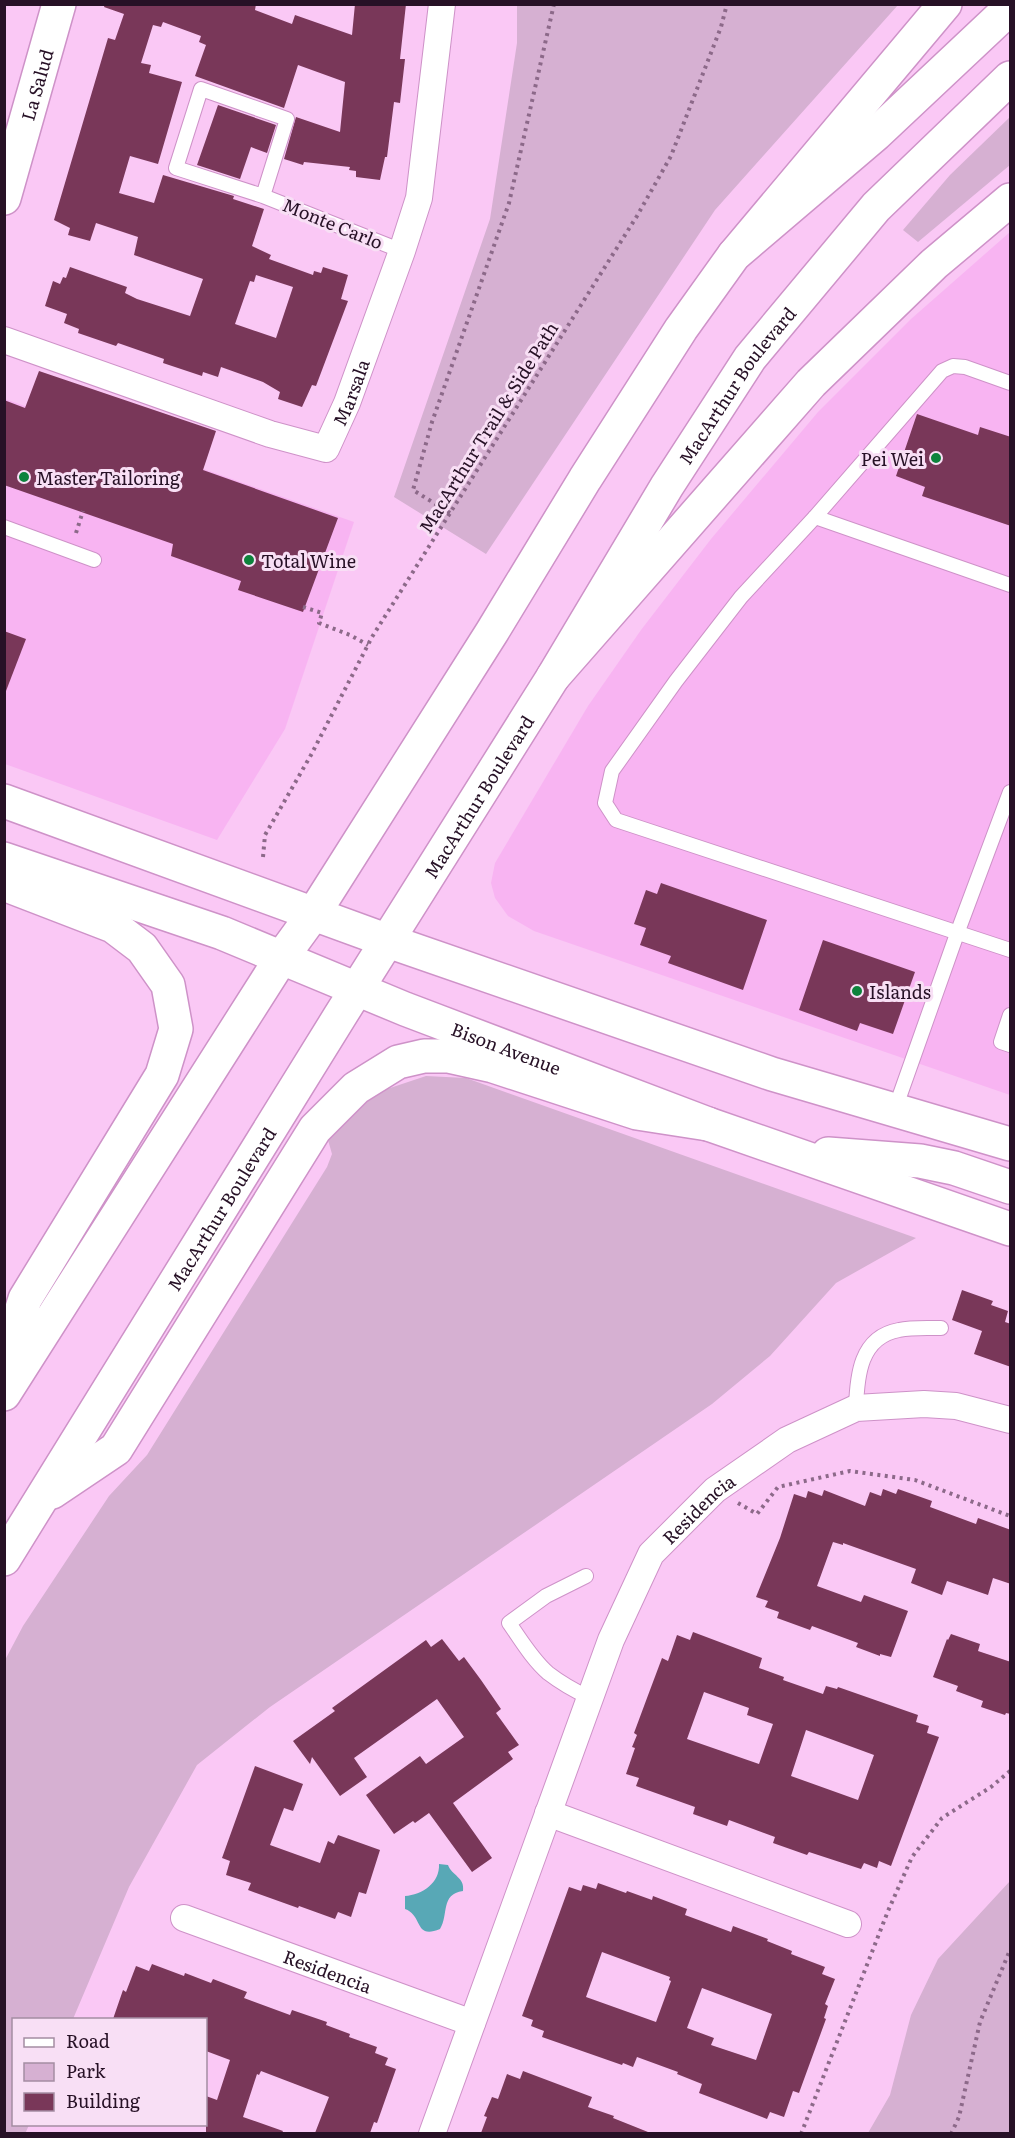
<svg xmlns="http://www.w3.org/2000/svg" width="1015" height="2138" font-family="Literata,serif">
  <style>
    .built { fill: #f8b4f2 }
    .green { fill: #d6b0d2 }
    .water { fill: #58a8b6 }
    .building { fill: #793759; fill-rule: evenodd }
    .lines { fill: none; stroke-linecap: round; stroke-linejoin: round }
    .lane-casing { stroke: #ce92c8; stroke-width: 16 }
    .street-casing { stroke: #ce92c8; stroke-width: 28 }
    .secondary-casing { stroke: #ce92c8; stroke-width: 36 }
    .primary-casing { stroke: #ce92c8; stroke-width: 36 }
    .highway-casing { stroke: #ce92c8; stroke-width: 36 }
    .path { stroke: #8c6989; stroke-width: 4; stroke-dasharray: 3 4.5; stroke-linecap: butt }
    .lane { stroke: #fff; stroke-width: 14 }
    .street { stroke: #fff; stroke-width: 26 }
    .secondary { stroke: #fff; stroke-width: 33 }
    .primary { stroke: #fff; stroke-width: 33 }
    .highway { stroke: #fff; stroke-width: 33 }
    .poi-dot { fill: #0d833c; stroke: #f8dff5; stroke-width: 2 }
    .labels { text-anchor: middle; dominant-baseline: central; stroke-width: 6; stroke-linejoin: round; paint-order: stroke }
    .street-label { font-size: 18px; fill: #271126; stroke: #f8dff5 }
    .poi-label { font-size: 18px; fill: #271126; stroke: #f8dff5; text-anchor: start }
  </style>
  <rect width="100%" height="100%" fill="#fac8f5"/>
  <g class="built">
    <path d="M1010,232v863l-476,-164 -26,-15 -13,-18 -4,-15 4,-20 93,-157 53,-76 70,-91 107,-127 93,-93z"/>
    <path d="M5,399l349,123 -69,207 -68,111 -212,-76z"/>
  </g>
  <g class="green">
    <path d="M517,5h381l-183,205 -229,344 -92,-57 96,-278 27,-176z"/>
    <path d="M1010,117v48l-92,77 -15,-12 47,-55z"/>
    <path d="M426,1076l40,2 450,160 -80,45 -66,73 -58,48 -442,303 -73,58 -68,122 -56,132 -59,1v104l15,1 -4,9 -21,-1v-471l19,-36 86,-130 38,-41 180,-288 5,-13 -4,-14 20,-26 27,-21z"/>
    <path d="M1010,1881v252h-142l22,-38 21,-80 27,-56z"/>
  </g>
  <path class="water" d="M439,1864l9,1c4,11 17,12 15,26 -23,3 -14,24 -23,38 -26,11 -17,-14 -35,-20v-13c17,-1 35,-13 34,-32z"/>
  <g class="building">
    <path d="M105,4h151l-1,6 37,14 3,-9 57,20 3,-31h51l-6,55h5l-5,44 -6,-1 -7,55h-2l-5,23 -24,-3v-6l-7,-1 1,-3 -46,-5 -1,3 -19,-6 12,-42 44,15 5,-50 -47,-17 -14,43 -89,-32 11,-31 -7,-3 2,-6 -38,-14 -2,5 -8,-2 -12,38 10,2 -2,8 33,9 -24,82 -28,-8 -11,37 35,10 9,-28 71,21 -1,3 31,10 -12,37 19,9 -2,4 44,16 1,-4 7,2 2,-6 25,8 -7,24 7,2 -32,85 -4,-1 -10,22 -24,-8 2,-7 -17,-10 -42,-15 -3,10 -15,-5 -1,4 -39,-13 1,-4 -46,-16 -2,3 -38,-13 1,-4 -15,-6 3,-9 -22,-8 8,-25 7,3 3,-7 3,1 4,-11 57,20 -2,6 12,6 53,17 13,-37 -69,-24 4,-18 -42,-14 -6,18 -22,-6 2,-7 -16,-8 54,-182 7,2 9,-26 -20,-7zM256,275l37,12 -17,51 -41,-14 15,-43 4,1z"/>
    <path d="M218,105l58,20 -9,28 -16,-6 -11,32 -43,-14z"/>
    <path d="M39,371l177,60 -13,39 135,48 -35,94 -65,-22 3,-9 -70,-25 2,-12 -169,-59v-85l21,8z"/>
    <path d="M917,414l61,21 2,-8 31,10v89l-89,-30 3,-9 -29,-11z"/>
    <path d="M4,631l22,8 -20,52h-2z"/>
    <path d="M661,883l106,37 -24,70 -75,-27 3,-7 -31,-11 6,-17 -12,-4 12,-34 11,4z"/>
    <path d="M823,940l92,32 -22,62 -33,-11 -3,8 -58,-21z"/>
    <path d="M962,1290l31,11 -2,4 17,6 -3,11 6,2v43l-37,-13 8,-23 -30,-11z"/>
    <path d="M883,1489l13,5 2,-5 34,12 -2,6 46,17 2,-6 33,12v54l-18,-6 -5,17 -41,-14 -5,14 -31,-12 5,-14 -73,-26v2l-10,-3 -16,44 44,16 3,-7 44,16 -17,46 -11,-3v2l-24,-9 2,-4 -46,-17 -2,4 -33,-12 2,-6 -14,-5 3,-6 -12,-4 24,-59 14,-44 12,4 2,-7 14,5 2,-6 41,16 5,-14 11,4z"/>
    <path d="M693,1632l69,26 -3,10 25,9 -1,3 40,14 3,-8 11,3 1,-2 80,28 -2,7 13,4 -2,7 12,4 -48,129 -12,-5 -2,7 -13,-5 -3,6 -52,-17 -2,3 -34,-12 2,-6 -46,-17 -2,6 -34,-12 2,-7 -59,-21 3,-8 -13,-4 9,-26 -3,-1 5,-12 -3,-2 13,-35 15,-40 6,3 9,-26 13,5zM704,1692l45,16 -2,7 26,9 -14,40 -72,-25zM806,1730l68,25 -16,45 -67,-24z"/>
    <path d="M951,1634l29,10 -2,7 33,11v52l-5,-1 -1,2 -24,-8 2,-6 -27,-10 2,-5 -25,-9 14,-38 1,1z"/>
    <path d="M442,1639l17,22 5,-4 17,23 20,29 -5,4 23,32 -11,7 5,7 -60,44 39,55 -20,14 -43,-59 -14,10 -2,-2 -19,13 -28,-39 54,-39 6,8 38,-27 -27,-38 -83,59 13,19 -27,19 -28,-39 -2,7 -17,-23 42,-30 -3,-3 94,-68 5,7z"/>
    <path d="M255,1766l48,18 -10,27 -9,-3 -14,37 50,18 8,-22 6,3 4,-9 42,15 -14,44 -7,-2 -8,25 -13,-5 -3,7 -36,-13 -1,2 -50,-18 3,-7 -25,-8 4,-14 -8,-3z"/>
    <path d="M598,1883l28,10 1,-2 25,9 1,-4 34,13 -2,6 46,17 2,-6 35,13 -1,2 25,10 -1,3 34,13 -3,7 13,5 -10,25 3,2 -4,12 2,1 -27,74 -6,-2 -9,26 -14,-5 -3,7 -68,-26 3,-9 -25,-10 1,-2 -41,-15 -4,10 -10,-4 -1,2 -80,-28 2,-6 -13,-5 2,-6 -11,-4 47,-129 12,4 2,-6 13,4zM602,1952l68,25 -1,3 2,1 -15,41 -70,-25zM702,1988l70,26 -16,46 -45,-15 3,-7 -27,-10z"/>
    <path d="M152,1964l32,12 1,-3 26,10 2,-4 34,13 -3,6 46,17 2,-5 35,12 -1,3 24,9 -1,3 28,10 -2,6 13,5 -3,7 11,4 -19,54 -3,-1 -4,11h-55l14,-36 -68,-26 -2,4 -2,-1 -14,43 40,14 -1,2h-76v-37l11,4 13,-40 -24,-9v-32h-93l10,-29 3,2 10,-26 13,5z"/>
    <path d="M523,2071l69,26 -4,10 26,9 -1,2 35,14v1h-167l6,-16 -3,-1 8,-19 6,2 9,-25 13,5z"/>
  </g>
  <g class="lines">
    <defs>
      <g id="lane">
        <path d="M263,196l24,-77 -86,-30 -25,79 87,28 139,55"/>
        <path d="M1010,383l-45,-16 -12,-1 -11,5 -127,146 -74,80 -65,84 -64,90 -7,32 11,17 394,130"/>
        <path d="M815,517l195,68"/>
        <path d="M4,527l90,33"/>
        <path d="M1010,1015l-9,27 9,3"/>
        <path d="M895,1109l63,-178 52,-139"/>
        <path d="M856,1408c1,-32 4,-71 43,-78 13,-3 28,-2 42,-2"/>
        <path d="M586,1576l-40,20 -37,27c12,17 23,36 39,50 13,10 27,18 42,25"/>
      </g>
      <g id="street">
        <path id="s1" d="M4,340l266,94 56,15 21,-46 55,-152 17,-53 23,-194"/>
        <path d="M548,1813l300,111"/>
        <path id="s2" d="M184,1918l288,105"/>
        <path id="s3" d="M432,2134l179,-494 40,-86 64,-64 72,-50 69,-32 68,-4 32,2 54,14"/>
      </g>
      <g id="secondary">
        <path id="s4" d="M4,198l55,-194"/>
        <path d="M4,801l384,140 384,133 238,70"/>
        <path id="s5" d="M4,859l218,74 183,76 303,115 302,105"/>
        <path d="M828,1154l92,7 34,7 56,19"/>
      </g>
      <g id="primary">
        <path d="M4,884l109,42 29,22 26,37 8,44 -14,46 -137,224 -21,65"/>
        <path d="M4,1394l278,-437 32,-44 178,-281 93,-153 96,-150 53,-74 142,-121 134,-126"/>
        <path d="M52,1492l64,-43 199,-320 41,-41 42,-26 26,-6h24l45,10 144,47 71,11"/>
        <path id="s6" d="M4,1559l336,-543 213,-339 114,-191 83,-128 126,-151 134,-129"/>
      </g>
      <g id="highway">
        <path d="M734,255l211,-251"/>
        <path d="M553,677l258,-294 123,-119 76,-64"/>
      </g>
    </defs>
    <use href="#lane" class="lane-casing"/>
    <use href="#street" class="street-casing"/>
    <use href="#secondary" class="secondary-casing"/>
    <use href="#primary" class="primary-casing"/>
    <use href="#highway" class="highway-casing"/>
    <g class="path">
      <path d="M450,513l-37,-23 19,-68 77,-219 45,-199"/>
      <path d="M76,533l7,-22"/>
      <path d="M303,607l19,6 -3,10 31,12 18,10"/>
      <path d="M263,857l2,-22 46,-80 61,-118 265,-421 34,-60 50,-129 6,-23"/>
      <path d="M738,1503l19,11 21,-27 72,-16 65,9 95,36"/>
      <path d="M801,2134l87,-223 24,-54 30,-39 49,-31 19,-16"/>
      <path d="M951,2134l8,-17 21,-95 30,-72"/>
    </g>
    <use href="#lane" class="lane"/>
    <use href="#street" class="street"/>
    <use href="#secondary" class="secondary"/>
    <use href="#primary" class="primary"/>
    <use href="#highway" class="highway"/>
  </g>
  <g class="poi-dot">
    <circle cx="936" cy="458" r="6"/>
    <circle cx="24" cy="477" r="6"/>
    <circle cx="249" cy="560" r="6"/>
    <circle cx="857" cy="991" r="6"/>
  </g>
  <g class="labels">
    <g class="street-label">
      <text stroke="none"><textPath href="#s4" startOffset="118">La Salud</textPath></text>
      <text transform="translate(333 223) rotate(22)">Monte Carlo</text>
      <text stroke="none"><textPath href="#s6" startOffset="1384">MacArthur Boulevard</textPath></text>
      <text stroke="none"><textPath href="#s1" startOffset="402">Marsala</textPath></text>
      <text transform="translate(488 427) rotate(-58)">MacArthur Trail &amp; Side Path</text>
      <text stroke="none"><textPath href="#s6" startOffset="898">MacArthur Boulevard</textPath></text>
      <text stroke="none"><textPath href="#s5" startOffset="537">Bison Avenue</textPath></text>
      <text stroke="none"><textPath href="#s6" startOffset="412">MacArthur Boulevard</textPath></text>
      <text stroke="none"><textPath href="#s3" startOffset="686">Residencia</textPath></text>
      <text stroke="none"><textPath href="#s2" startOffset="153">Residencia</textPath></text>
    </g>
    <g class="poi-label">
      <text x="924" y="458" text-anchor="end">Pei Wei</text>
      <text x="36" y="477">Master Tailoring</text>
      <text x="261" y="560">Total Wine</text>
      <text x="869" y="991">Islands</text>
    </g>
  </g>
  <rect width="1015" height="2138" fill="none" stroke="#271126" stroke-width="12"/>
  <rect x="12" y="2018" width="195" height="108" fill="#f8dff5" stroke="#a48da2" stroke-width="1.5"/>
  <rect x="24" y="2038" width="30" height="9" fill="#ffffff" stroke="#a48da2" stroke-width="1.5"/>
  <text x="66" y="2048" font-size="18" fill="#271126">Road</text>
  <rect x="24" y="2063" width="30" height="18" fill="#d6b0d2" stroke="#a48da2" stroke-width="1.5"/>
  <text x="66" y="2078" font-size="18" fill="#271126">Park</text>
  <rect x="24" y="2093" width="30" height="18" fill="#793759" stroke="#a48da2" stroke-width="1.5"/>
  <text x="66" y="2108" font-size="18" fill="#271126">Building</text>
</svg>
